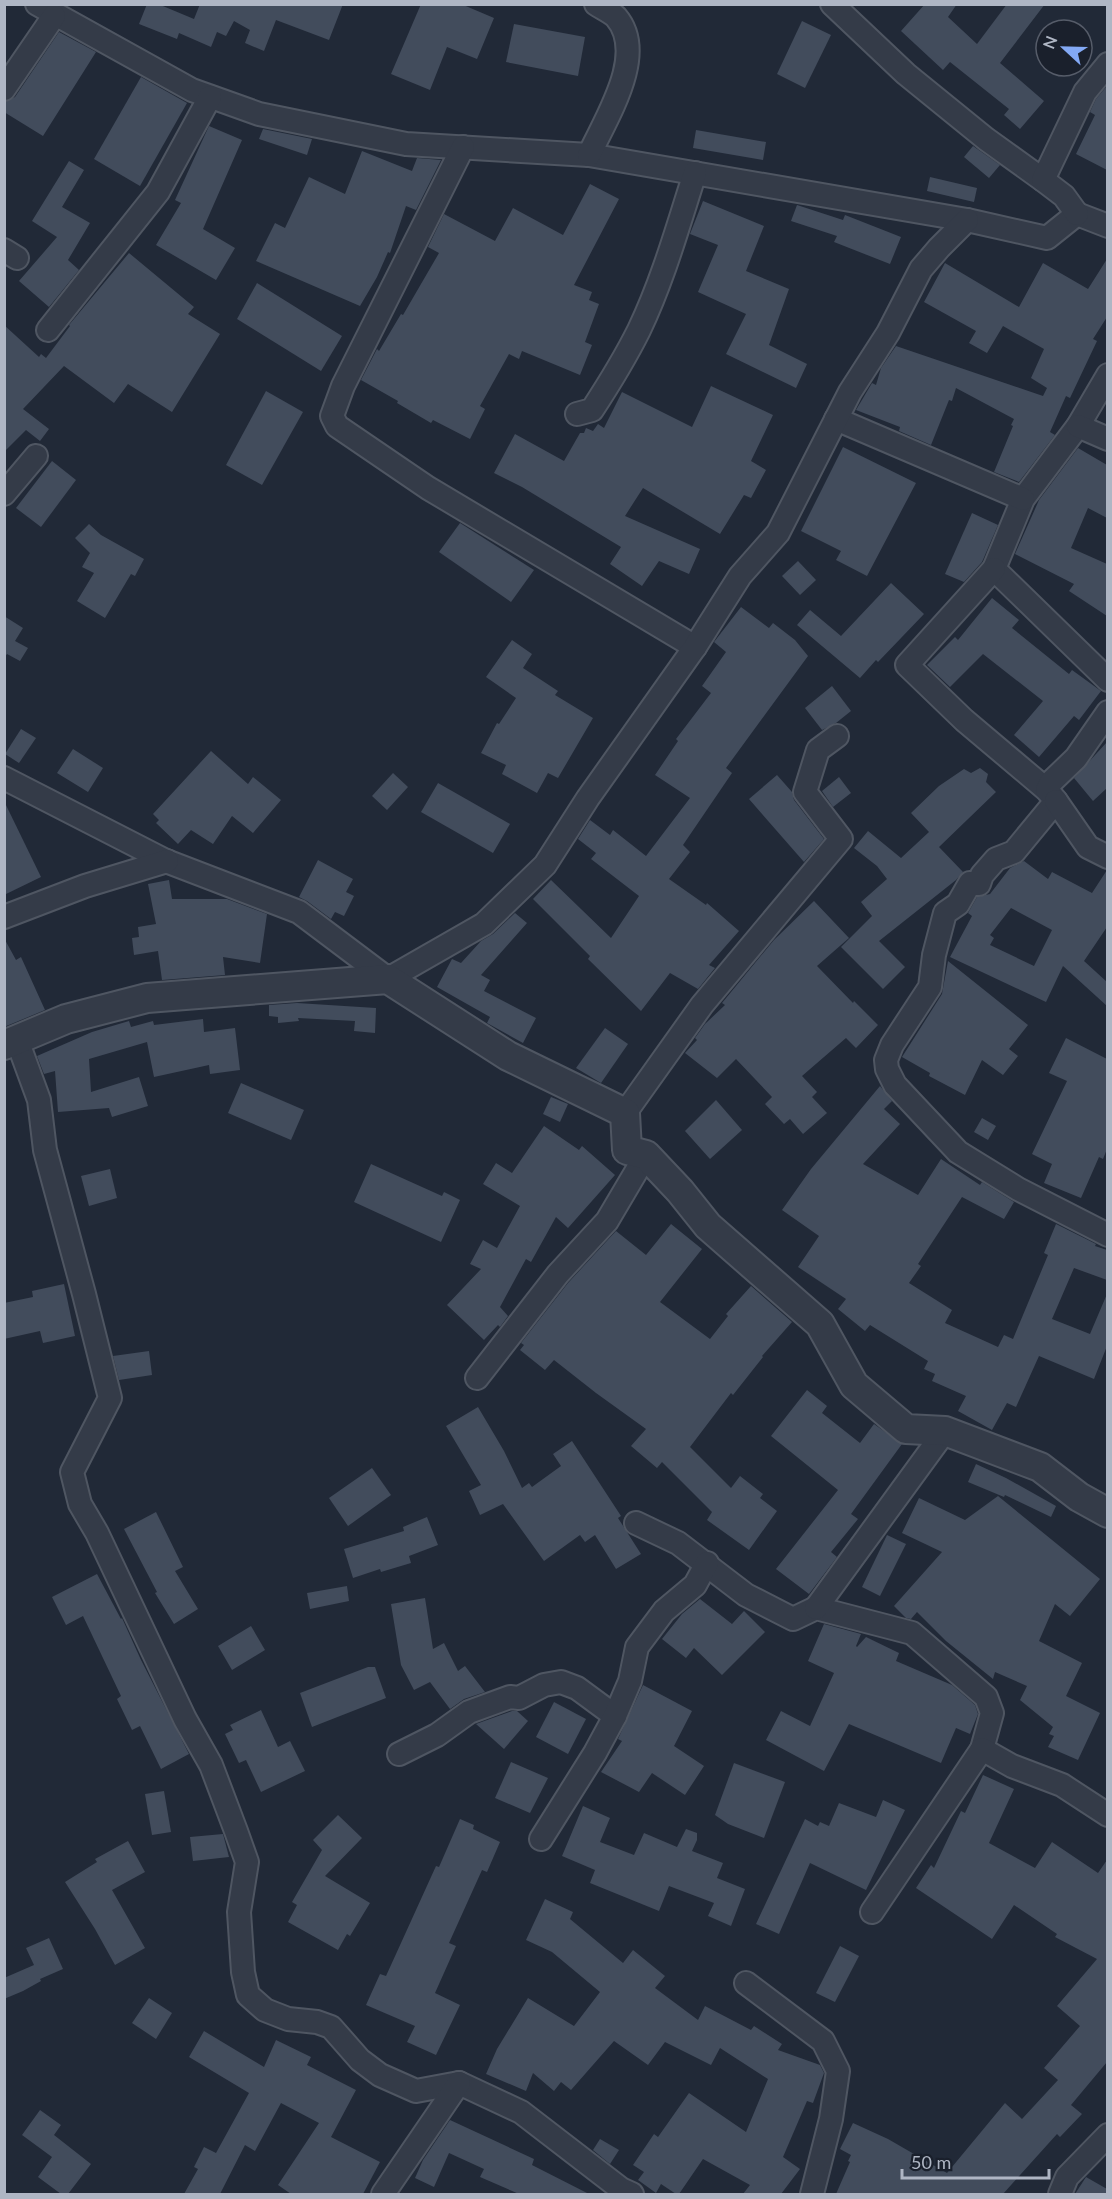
<svg xmlns="http://www.w3.org/2000/svg" width="1112" height="2199" font-family="Lato,sans-serif">
  <style>
    .building { fill: #424c5c; fill-rule: evenodd }
    .lines { fill: none; stroke-linecap: round; stroke-linejoin: round }
    .minor-casing { stroke: #4f5662; stroke-width: 26 }
    .tertiary-casing { stroke: #4f5662; stroke-width: 32 }
    .minor { stroke: #343b48; stroke-width: 22 }
    .tertiary { stroke: #343b48; stroke-width: 28 }
  </style>
  <rect width="100%" height="100%" fill="#212937"/>
  <g class="building">
    <path d="M147,4h11l36,15 6,-15h143l-14,36 -53,-20 -12,31 -19,-8 5,-13 -16,-9 -8,15 -9,-4 -6,15 -32,-14 -2,6 -38,-15z"/>
    <path d="M421,4h40l33,14 -17,41 -30,-12 -17,43 -39,-16z"/>
    <path d="M925,4h32l-9,13 29,27 30,-40h38l-45,59 44,38 -24,28 -16,-14 5,-6 -59,-47 -7,8 -42,-39z"/>
    <path d="M802,21l29,14 -26,53 -28,-14z"/>
    <path d="M514,24l71,13 -7,39 -72,-14z"/>
    <path d="M59,32l37,20 -53,84 -39,-24v-10l11,-5z"/>
    <path d="M141,77l46,26 -47,83 -46,-27z"/>
    <path d="M1107,86v84l-31,-16 19,-39 -5,-3 6,-13z"/>
    <path d="M209,126l33,14 -39,89 32,19 -19,32 -60,-35 25,-42 -6,-3z"/>
    <path d="M263,129l49,10 -5,16 -48,-16z"/>
    <path d="M696,130l70,12 -3,18 -70,-12z"/>
    <path d="M973,146l27,19 -11,13 -25,-21z"/>
    <path d="M362,151l50,20 5,-13 24,2 -25,50 -10,-4 -16,47 -2,-1 -11,25 -17,29 -104,-45 19,-38 10,5 24,-51 36,17z"/>
    <path d="M69,161l15,9 -22,37 28,16 -22,37 11,10 -30,37 -30,-26 38,-44 -25,-16z"/>
    <path d="M930,177l47,11 -3,14 -47,-11z"/>
    <path d="M590,184l29,15 -45,86 18,7 -3,8 10,4 -14,38 7,3 -12,30 -58,-24 -3,8 -10,-5 -29,52 5,3 -15,30 -37,-19 -2,3 -34,-20 1,-2 -37,-21 16,-31 2,2 22,-37 2,1 36,-62 -11,-6 16,-33 51,27 18,-33 50,27z"/>
    <path d="M703,201l61,25 -18,45 43,18 -20,56 38,19 -11,24 -70,-34 20,-40 -48,-22 20,-47 -28,-11z"/>
    <path d="M797,205l46,15 2,-5 56,22 -11,27 -56,-22 3,-6 -46,-15z"/>
    <path d="M129,253l65,54 -6,7 32,20 -48,78 -44,-28 -14,19 -50,-37 -41,43 26,20 -9,12 -14,-11 -22,22v-127l35,32 2,-3 5,4 24,-32 -1,-1z"/>
    <path d="M1107,259v58l-14,22 4,2 -27,57 -4,-2 -16,36 5,3 -36,47 -25,-10 19,-46 -2,-1 3,-6 -58,-31 -4,13 -3,-1 -18,45 -32,-14 1,-4 -44,-17 16,-27 4,2 5,-17 15,-22 147,50 4,-8 -16,-10 13,-29 -41,-23 -16,27 -18,-10 7,-12 -52,-29 21,-39 74,44 24,-44 45,26z"/>
    <path d="M257,283l85,53 -21,35 -84,-52z"/>
    <path d="M711,386l62,29 -22,46 15,9 -15,28 -7,-3 -24,39 -77,-46 -18,28 75,33 -11,25 -30,-13 -17,25 -32,-22 11,-17 -99,-60 -28,-14 21,-39 49,27 16,-28h4l2,-5 7,3 5,-7 6,4 18,-36 70,35z"/>
    <path d="M266,391l37,21 -41,73 -36,-20z"/>
    <path d="M843,447l73,36 -49,93 -31,-16 5,-9 -40,-20z"/>
    <path d="M1078,448l29,17v53l-19,-10 -17,40 36,16v52l-38,-25 5,-7 -59,-30 24,-54z"/>
    <path d="M52,461l24,19 -35,47 -25,-19z"/>
    <path d="M972,513l26,12 -16,37 -18,20 -19,-8z"/>
    <path d="M460,523l74,47 -23,32 -72,-50z"/>
    <path d="M89,524l12,11 43,24 -9,17 -4,-2 -26,44 -28,-17 17,-28 -12,-6 8,-14 -15,-15z"/>
    <path d="M798,561l18,19 -16,15 -18,-19z"/>
    <path d="M891,583l33,31 -46,48 -2,-2 -16,18 -63,-53 13,-15 31,26z"/>
    <path d="M992,598l27,22 -7,8 57,46 3,-4 29,21 -22,29 -5,-4 -35,41 -25,-22 29,-34 -60,-47 -33,33 -23,-22 28,-28 3,3z"/>
    <path d="M741,607l28,21 4,-5 22,17 13,16 -82,112 6,5 -49,72 7,7 -21,27 37,26 1,-2 32,28 -30,34 6,3 -17,21 -28,-16 -29,38 -53,-52 2,-3 -57,-57 18,-19 60,58 28,-42 -48,-37 5,-6 -18,-14 12,-19 20,15 3,-5 33,26 44,-58 -35,-23 23,-34 -2,-2 35,-46 -9,-7 24,-34 -12,-10z"/>
    <path d="M4,616l19,12 -8,13 13,7 -8,13 -13,-7 -3,4z"/>
    <path d="M512,640l20,14 -9,14 35,23 -3,4 38,23 -35,60 -10,-5 -11,20 -35,-19 4,-9 -25,-12 16,-30 2,1 17,-26 -30,-21z"/>
    <path d="M832,686l19,25 -15,12 -14,7 -17,-22z"/>
    <path d="M21,729l15,9 -17,25 -14,-9z"/>
    <path d="M1107,742v46l-14,13 -19,-23z"/>
    <path d="M73,749l30,19 -15,24 -31,-19z"/>
    <path d="M211,751l37,33 5,-7 28,23 -28,33 -21,-17 -19,28 -22,-14 -13,14 -22,-21 3,-3 -6,-6z"/>
    <path d="M980,768l8,6 -2,8 10,10 -57,55 24,25 -7,8 -77,61 26,26 -22,22 -42,-42 31,-31 -11,-14 26,-23 -10,-13 -23,-18 14,-17 33,27 28,-26 -18,-19 28,-27 25,-17 7,4z"/>
    <path d="M393,773l15,14 -21,23 -15,-14z"/>
    <path d="M777,775l15,17 2,8 30,39 -20,23 -55,-63z"/>
    <path d="M839,777l12,16 -18,14 -11,-16z"/>
    <path d="M438,783l72,41 -17,29 -72,-41z"/>
    <path d="M4,801l37,76 -37,18z"/>
    <path d="M318,860l35,19 -7,13 8,4 -10,20 -9,-4 -4,7 -24,-18 -8,-4z"/>
    <path d="M1024,861l24,18 4,-7 40,21 15,-23v57l-23,34 23,21v24l-44,-40 -17,36 -96,-45 22,-41 -4,-3 9,-16 13,-3 20,-26zM1011,908l41,22 -18,36 -44,-21 4,-7 -4,-3z"/>
    <path d="M169,880l3,19h55l40,15 -7,49 -37,-6 2,18 -63,5 -4,-29 -24,4 -2,-17 7,-1 -1,-10 18,-3 -8,-40z"/>
    <path d="M814,901l35,37 -32,28 36,37 1,-2 24,24 -22,23 -10,-10 -44,38 15,16 -5,5 15,16 -24,21 -13,-15 -6,5 -19,-20 7,-7 -36,-38 -19,19 -32,-25 12,-13 -2,-2 10,-14 20,-19 -3,-2 52,-63z"/>
    <path d="M515,913l12,10 -46,52 9,5 -6,11 52,27 -13,25 -36,-20 3,-6 -53,-30 15,-28 9,4 20,-22 12,-7z"/>
    <path d="M4,938l12,22 5,-3 24,53 -41,17z"/>
    <path d="M948,961l80,64 -19,24 9,7 -15,19 -21,-15 -17,35 -36,-19 1,-3 -28,-16 40,-63z"/>
    <path d="M297,1003l79,5 -1,25 -21,-2 1,-10 -57,-3 1,3 -21,2v-6l-9,-1v-11z"/>
    <path d="M203,1019l1,13 31,-4 5,42 -30,4 -1,-9 -55,12 -7,-35 -58,17 2,33 48,-15 9,29 -36,11 -3,-9 -51,4 -3,-41 -11,3 -7,-18 55,-24 37,-11 2,6 22,-6 1,4z"/>
    <path d="M605,1028l23,16 -27,39 -25,-15z"/>
    <path d="M1066,1038l41,21v90l-4,10 -4,-2 -18,41 -37,-15 8,-19 -20,-10 35,-73 -18,-8z"/>
    <path d="M241,1083l63,27 -13,30 -63,-27z"/>
    <path d="M880,1086l12,15 -8,8 16,15 -37,40 55,31 23,-36 39,26 2,-3 32,20 -10,17 -42,-22 -44,67 3,2 -12,17 43,27 -7,13 53,24 6,-12 9,4 35,-84 -4,-2 12,-29 40,20 -1,2 12,4v30l-33,-12 -22,51 38,15 17,-40v52l-13,33 -55,-23 -23,51 -9,-4 -15,27 -34,-19 8,-15 -34,-15 3,-7 -11,-5 4,-8 -58,-36 -5,6 -27,-22 8,-10 -48,-32 21,-31 -37,-26 29,-41z"/>
    <path d="M551,1097l17,7 -8,18 -17,-8z"/>
    <path d="M716,1100l26,30 -32,29 -25,-28z"/>
    <path d="M982,1118l14,8 -8,14 -14,-8z"/>
    <path d="M544,1126l35,24 3,-4 33,29 -47,53 -12,-11 -25,45 -5,-3 -26,48 8,9 -8,11 -2,-2 -14,15 -37,-35 34,-36 -11,-5 13,-24 14,8 23,-42 -37,-22 13,-21 16,10z"/>
    <path d="M371,1164l71,32 2,-4 16,8 -19,42 -87,-40z"/>
    <path d="M110,1169l7,29 -28,8 -8,-30z"/>
    <path d="M671,1224l31,25 -42,53 50,37 18,-23 -2,-2 25,-28 41,36 -30,34 1,1 -30,38 -2,-2 -41,54 41,41 9,-12 23,18 -3,4 17,13 -28,39 -42,-30 5,-8 -50,-50 -5,6 -26,-22 15,-17 -50,-36 -42,-33 -9,10 -25,-20 4,-5 -3,-2 47,-60 48,-52 30,24z"/>
    <path d="M64,1284l11,52 -32,7 -3,-12 -36,8v-36l29,-6 -1,-6z"/>
    <path d="M149,1351l3,24 -33,5 -6,-24z"/>
    <path d="M807,1390l20,16 -5,7 38,30 14,-19 28,20 -51,70 7,5 -27,33 6,5 -28,37 -33,-25 62,-79 -67,-54z"/>
    <path d="M478,1407l26,44 18,37 7,-5 3,4 29,-21 -8,-12 19,-13 49,75 -3,2 23,36 -25,15 -21,-34 -10,7 -5,-7 -36,26 -41,-57 -23,11 -11,-24 12,-6 -35,-59z"/>
    <path d="M976,1464l30,14 50,28 -5,11 -46,-22 -1,2 -36,-15z"/>
    <path d="M372,1468l19,27 -43,31 -19,-28z"/>
    <path d="M998,1496l102,83 -30,37 -15,-12 -16,37 43,22 -16,33 34,17 -22,47 -30,-13 6,-11 -5,-2 4,-7 -33,-27 7,-14 -32,-14 -2,7 -47,-38 -29,-29 -6,7 -5,-1 -12,-12 48,-54 -40,-19 17,-35 46,22z"/>
    <path d="M156,1512l27,55 -8,4 23,38 -24,15 -19,-31 2,-1 -33,-63z"/>
    <path d="M427,1517l11,28 -29,11 2,7 -30,9 -1,-3 -27,9 -9,-29 60,-18 -1,-4z"/>
    <path d="M887,1535l19,9 -26,52 -18,-9z"/>
    <path d="M97,1574l24,45 1,-1 19,42 48,94 -28,15 -21,-43 -8,4 -15,-31 4,-3 -38,-80 -17,9 -14,-28z"/>
    <path d="M347,1586l2,15 -39,8 -3,-16z"/>
    <path d="M425,1598l8,51 11,-6 14,28 7,-5 20,26 -21,7 -14,10 -20,-27 -16,8 -13,-25 -10,-61z"/>
    <path d="M700,1599l32,25 12,-13 21,21 -43,43 -28,-27 -8,10 -24,-19 20,-25z"/>
    <path d="M824,1624l37,10 -5,12 1,1 9,-10 33,16 -3,8 56,24 23,20 3,9 -8,20 -14,-6 -15,35 -92,-39 -25,47 -58,-31 15,-29 29,15 24,-53 -26,-12z"/>
    <path d="M251,1626l14,24 -33,20 -14,-24z"/>
    <path d="M368,1667h7l11,31 -74,29 -12,-34z"/>
    <path d="M643,1685l49,26 -18,35 30,20 -19,29 -33,-22 -13,19 -38,-20 21,-31 -4,-2z"/>
    <path d="M554,1702l32,17 -18,35 -32,-17z"/>
    <path d="M261,1710l17,37 12,-6 15,30 -44,21 -15,-32 -7,3 -14,-29 8,-4 -3,-5z"/>
    <path d="M512,1711h5l11,10 -24,28 -28,-25z"/>
    <path d="M511,1762l37,16 -18,35 -35,-15z"/>
    <path d="M734,1763l51,19 -21,56 -36,-14 -13,-9z"/>
    <path d="M983,1775l31,14 -25,54 46,25 17,-26 46,31 9,-13v202l-36,43 11,9 -22,23 -3,-3 -54,60h-167l14,-32 -2,-1 3,-6 -11,-6 13,-26 35,16 59,34 58,-70 17,16 36,-39 -14,-12 36,-42 -23,-20 40,-47 -42,-22 2,-3 -43,-29 -22,34 -76,-51 15,-23 3,3 27,-57 4,2z"/>
    <path d="M164,1791l7,41 -19,3 -7,-41z"/>
    <path d="M883,1800l22,10 -39,80 -56,-27 -31,71 -23,-10 49,-105 13,7 2,-4 9,4 10,-23 37,14z"/>
    <path d="M583,1806l27,12 -10,24 34,13 10,-22 33,14 9,-18 11,4v7l-5,11 31,12 -6,15 28,11 -14,37 -23,-10 6,-13 -45,-17 -10,25 -69,-28 5,-13 -33,-14z"/>
    <path d="M338,1815l24,23 -37,38 45,27 -20,33 -3,-2 -9,16 -50,-28 9,-17 -5,-3 30,-52 -9,-10z"/>
    <path d="M460,1819l14,6 -1,4 27,13 -13,30 -5,-2 -33,73 7,3 -21,47 25,12 -24,50 -29,-13 8,-16 -49,-21 14,-31 6,2 50,-110 3,1z"/>
    <path d="M223,1834l6,23 -36,4 -3,-24z"/>
    <path d="M128,1841l17,31 -33,18 33,58 -30,17 -20,-36 -30,-47 32,-20 -2,-3z"/>
    <path d="M545,1899l28,13 -3,7 53,44 10,-13 32,26 -10,12 43,32 7,-14 46,24 3,-4 28,18 -4,6 42,15 4,8 -11,30 -6,-2 -24,56 17,12 -19,25h-38l7,-9 -47,-26 -24,35h-3l-15,-10 -5,9 -18,-13 6,-8 -11,-7 21,-31 4,3 31,-44 57,39 22,-53 -48,-31 -9,17 -46,-23 -17,23 -34,-24 -43,49 -10,-8 -7,9 -21,-18 -7,18 -40,-17 11,-25 31,-51 46,28 26,-34 -48,-40 -26,-12z"/>
    <path d="M49,1938l14,31 -23,10 1,2 -18,10 -19,8v-21l30,-13 -8,-17z"/>
    <path d="M840,1946l19,10 -24,46 -19,-9z"/>
    <path d="M149,1998l23,15 -16,26 -24,-16z"/>
    <path d="M204,2031l60,36 12,-27 35,17 -4,8 49,25 -25,47 49,25 -17,32h-72l-13,-9 41,-62 -38,-20 -26,48 -10,-6 -25,49h-36l14,-25 -4,-2 10,-20 12,6 33,-60 -60,-36z"/>
    <path d="M40,2110l21,15 -7,10 37,29 -23,30h-7l-23,-17 14,-20 -30,-22z"/>
    <path d="M450,2120l84,39 -2,6 57,29h-70l-39,-17 4,-8 -35,-16 -15,34 -19,-9 8,-18z"/>
    <path d="M600,2139l19,11 -9,14 -17,-14z"/>
    <path d="M1086,2177l21,12v5h-32z"/>
  </g>
  <g class="lines">
    <defs>
      <g id="minor">
        <path d="M37,4l155,86 67,24 147,30 183,11 378,65 80,18 30,-24 31,12"/>
        <path d="M832,4l74,70 80,65 57,41"/>
        <path d="M4,89l50,-73"/>
        <path d="M463,147l-120,239 -11,30 5,10 91,62 267,159"/>
        <path d="M589,155c17,-37 59,-101 27,-138 -5,-5 -14,-9 -20,-13"/>
        <path d="M1077,214l-13,-18 -21,-16 42,-88 23,-28"/>
        <path d="M4,250l13,8"/>
        <path d="M48,330l110,-138 52,-95"/>
        <path d="M1108,375l-30,51 -55,73 -29,70 114,111"/>
        <path d="M577,414l15,-4c17,-26 33,-52 47,-80 24,-50 39,-104 56,-157"/>
        <path d="M836,419l187,80"/>
        <path d="M1078,426l30,13"/>
        <path d="M4,494l32,-38"/>
        <path d="M994,569l-87,96 57,55 83,70 9,11 -42,51 -18,7 -14,16 -3,9 -9,-1 -12,21 -13,9 -11,42 -4,32 -38,58 -6,15 1,9 8,16 63,67 60,37 90,46"/>
        <path d="M4,778l162,83 133,51 89,67 96,-55 61,-59 43,-67 107,-151 45,-71 38,-43 72,-141 38,-59 33,-64 18,-21 28,-28"/>
        <path d="M1047,790l4,-8 25,-24 32,-46"/>
        <path d="M1056,801l32,46 20,10"/>
        <path d="M4,917l81,-31 82,-25"/>
        <path d="M17,1040l22,60 6,50 39,144 26,104 -38,74 8,32 17,29 88,186 26,46 25,66 11,31 -8,50 4,60 5,23 17,15 23,9 29,3 14,5 29,33 20,15 36,16 43,-8 62,29 100,77 11,5"/>
        <path d="M625,1113l77,-108 139,-166 -36,-47 13,-42 19,-14"/>
        <path d="M477,1378l81,-104 49,-53 39,-66"/>
        <path d="M636,1523l42,20 68,52 47,24 23,-11 96,25 74,64 6,16 -10,36"/>
        <path d="M816,1608l129,-177"/>
        <path d="M399,1754l38,-19 32,-23 41,-15 9,1 25,-13 17,-3 16,6 38,28"/>
        <path d="M541,1839l54,-86 20,-37 15,-35 7,-34 27,-36 31,-26 12,-22"/>
        <path d="M872,1912l110,-163 30,17 50,19 46,30"/>
        <path d="M746,1983l77,58 15,30 -7,48 -19,75"/>
        <path d="M383,2194l76,-111"/>
        <path d="M1060,2194l7,-17 41,-42"/>
      </g>
      <path id="tertiary" d="M4,1045l62,-26 81,-21 241,-19 120,77 117,57 2,37 19,5 34,36 28,35 112,98 34,61 52,44 39,2 95,36 39,30 29,16"/>
    </defs>
    <use href="#minor" class="minor-casing"/>
    <use href="#tertiary" class="tertiary-casing"/>
    <use href="#minor" class="minor"/>
    <use href="#tertiary" class="tertiary"/>
  </g>
  <rect width="1112" height="2199" fill="none" stroke="#afb6c4" stroke-width="12"/>
  <g transform="translate(1064 48) rotate(292)"><circle r="28" fill="#1a202c" stroke="#565c69" stroke-width="1.5"/>
  <path d="M0-4.5L10 22L0 15L-10 22Z" fill="#83a9f5"/>
  <text y="-9" font-size="16" font-weight="bold" text-anchor="middle" fill="#afb6c4">N</text>
  </g>
  <path d="M902 2169v9h147v-9" fill="none" stroke="#afb6c4" stroke-width="3"/>
  <text x="911" y="2169" font-size="18" fill="#afb6c4" stroke="#1a202c" stroke-width="4.5" paint-order="stroke">50 m</text>
</svg>
